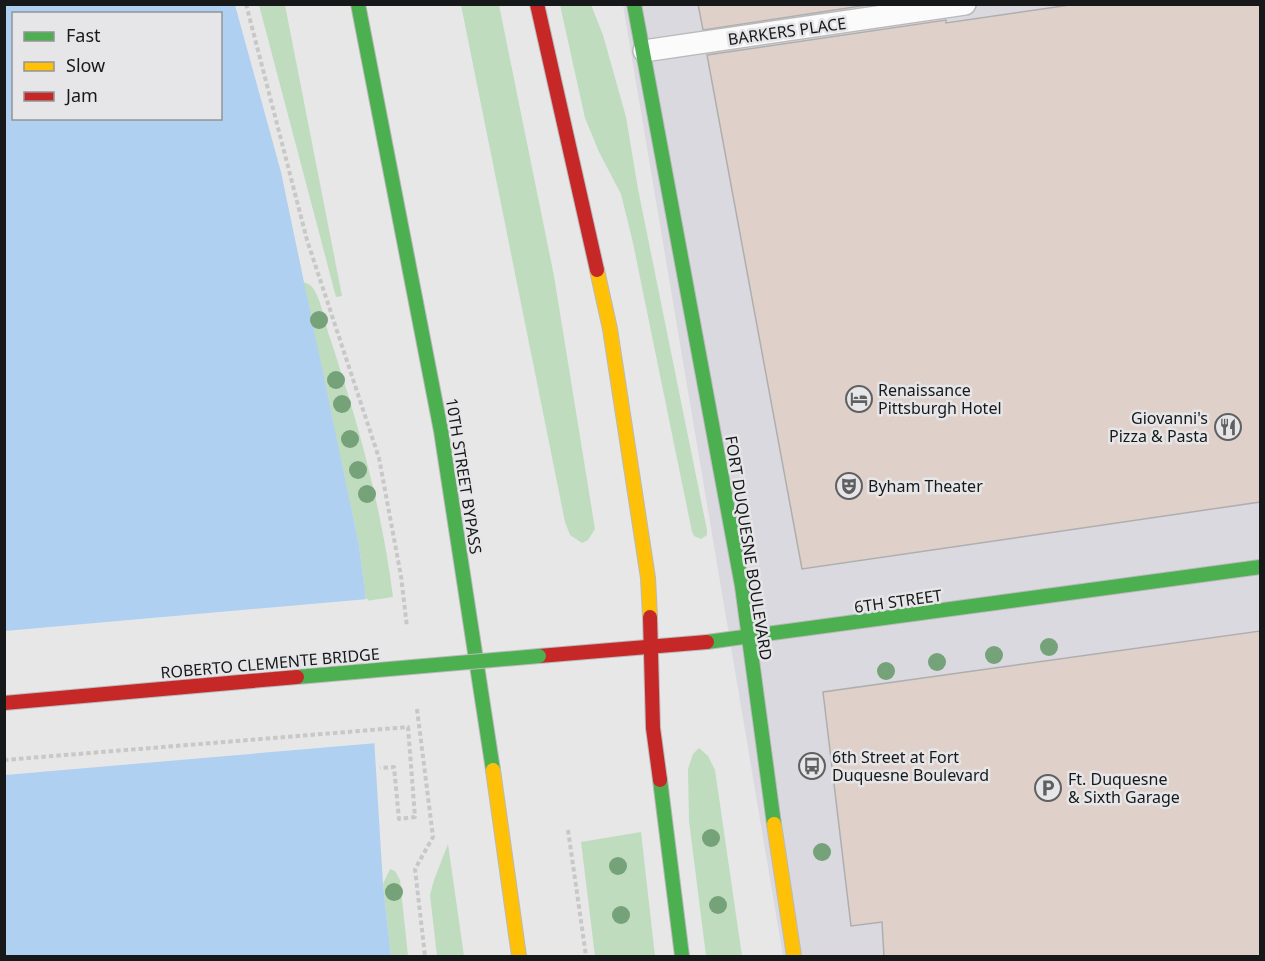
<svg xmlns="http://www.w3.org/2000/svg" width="1265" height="961" font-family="'Noto Sans',sans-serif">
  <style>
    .built { fill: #d9d9df }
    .green { fill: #bfdcbf }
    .water { fill: #b0d0f1; fill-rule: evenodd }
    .pier { fill: #e7e7e8 }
    .building { fill: #dfd1c9; stroke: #afaeaf; stroke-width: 1.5 }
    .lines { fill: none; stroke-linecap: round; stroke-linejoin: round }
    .lane-casing { stroke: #bababb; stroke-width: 24 }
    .fast-casing { stroke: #bababb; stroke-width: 16 }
    .slow-casing { stroke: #bababb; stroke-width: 16 }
    .jam-casing { stroke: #bababb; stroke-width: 16 }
    .path { stroke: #c8c8c9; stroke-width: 4; stroke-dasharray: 4.5 3; stroke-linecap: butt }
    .lane { stroke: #fbfbfc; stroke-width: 21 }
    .fast { stroke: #4caf50; stroke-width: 14 }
    .slow { stroke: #ffc107; stroke-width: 14 }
    .jam { stroke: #c62828; stroke-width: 14 }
    .fast-bridge-casing { stroke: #bababb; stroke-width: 16; stroke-linecap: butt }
    .jam-bridge-casing { stroke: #bababb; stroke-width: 16; stroke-linecap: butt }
    .fast-bridge { stroke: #4caf50; stroke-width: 14 }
    .jam-bridge { stroke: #c62828; stroke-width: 14 }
    .tree { fill: #75a279 }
    .labels { text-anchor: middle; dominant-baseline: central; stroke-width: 5; stroke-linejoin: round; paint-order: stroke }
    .street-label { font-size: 16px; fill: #171819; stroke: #e6e6e9 }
    .poi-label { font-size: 16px; fill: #171819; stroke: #e6e6e9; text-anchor: start }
  </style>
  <rect width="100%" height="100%" fill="#e7e7e8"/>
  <path class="built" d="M623,5h637v951h-477z"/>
  <g class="green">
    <path d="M259,5h26l57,291 -6,1z"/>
    <path d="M461,5h38l55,271 41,253 -7,11 -6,3 -12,-8 -5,-13z"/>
    <path d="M560,5h31l12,30 23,82 12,72 69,341v5l-6,4 -7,-3 -2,-4 -59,-289 -12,-49 -22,-42 -14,-34z"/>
    <path d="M303,282c1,0 8,3 8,4 10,10 14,38 19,52 28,84 52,171 63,259l-27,4 -7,-56z"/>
    <path d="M699,748l9,8 7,14 27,186h-36l-17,-135 -1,-52 5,-15z"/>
    <path d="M641,832l14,124h-60l-14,-114z"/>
    <path d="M448,844l16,112h-27l-7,-61 4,-15z"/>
    <path d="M390,869l5,2 5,9 8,76h-17l-8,-72z"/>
  </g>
  <path class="water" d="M5,5h230l46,167 78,373 6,46 18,293 8,72h-386zM14,14h206v104h-206z"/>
  <path class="pier" d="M368,599l9,144 -372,32v-144z"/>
  <g class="building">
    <path d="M698,4h176l-171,26z"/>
    <path d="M1077,4h183v498l-458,67 -95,-514 239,-35v3z"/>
    <path d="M1260,631v326h-376l-2,-35 -31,4 -28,-234z"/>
  </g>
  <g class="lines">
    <defs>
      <path id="lane" d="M644,51l321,-47"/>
      <g id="fast">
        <path d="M358,4l83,427 52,339"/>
        <path d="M634,4l108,582 32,238"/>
        <path d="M707,642l553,-75"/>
        <path d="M660,780l22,176"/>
      </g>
      <g id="slow">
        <path d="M597,270l13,59 38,249 2,39"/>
        <path d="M493,770l26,186"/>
        <path d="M774,824l20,132"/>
      </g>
      <g id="jam">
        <path d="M537,4l60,266"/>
        <path d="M650,617l3,111 7,52"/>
        <path d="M539,656l168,-14"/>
      </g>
    </defs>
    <use href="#lane" class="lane-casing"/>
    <use href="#fast" class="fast-casing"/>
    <use href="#slow" class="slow-casing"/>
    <use href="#jam" class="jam-casing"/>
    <g class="path">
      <path d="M246,4l61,236 72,218 22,118 6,51"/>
      <path d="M417,709l16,128 -18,32 10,87"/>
      <path d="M4,760l404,-33 7,90 -16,2 -5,-52 -14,1"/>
      <path d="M568,830l18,126"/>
    </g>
    <use href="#lane" class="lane"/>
    <use href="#fast" class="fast"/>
    <use href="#slow" class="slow"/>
    <use href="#jam" class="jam"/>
    <defs>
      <path id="fast-bridge" d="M297,677l242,-21"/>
      <path id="jam-bridge" d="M4,703l293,-26"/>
    </defs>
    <use href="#fast-bridge" class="fast-bridge-casing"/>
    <use href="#jam-bridge" class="jam-bridge-casing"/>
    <use href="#fast-bridge" class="fast-bridge"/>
    <use href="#jam-bridge" class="jam-bridge"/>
  </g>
  <g class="tree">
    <circle cx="319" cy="320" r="9"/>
    <circle cx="336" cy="380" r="9"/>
    <circle cx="342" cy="404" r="9"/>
    <circle cx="350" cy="439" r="9"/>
    <circle cx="358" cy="470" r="9"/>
    <circle cx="367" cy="494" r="9"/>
    <circle cx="1049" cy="647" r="9"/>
    <circle cx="994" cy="655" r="9"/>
    <circle cx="937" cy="662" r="9"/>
    <circle cx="886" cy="671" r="9"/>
    <circle cx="711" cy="838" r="9"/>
    <circle cx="822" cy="852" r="9"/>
    <circle cx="618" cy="866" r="9"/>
    <circle cx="394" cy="892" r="9"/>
    <circle cx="718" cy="905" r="9"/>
    <circle cx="621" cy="915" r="9"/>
  </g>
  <defs>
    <symbol id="hotel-ring" viewBox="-11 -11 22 22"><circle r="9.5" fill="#e6e6e9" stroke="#606061" stroke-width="1.5"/><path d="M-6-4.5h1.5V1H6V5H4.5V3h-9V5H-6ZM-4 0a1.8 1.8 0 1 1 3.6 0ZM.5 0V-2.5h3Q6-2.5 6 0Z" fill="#606061"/></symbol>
    <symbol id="restaurant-ring" viewBox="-11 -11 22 22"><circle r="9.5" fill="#e6e6e9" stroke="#606061" stroke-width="1.5"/><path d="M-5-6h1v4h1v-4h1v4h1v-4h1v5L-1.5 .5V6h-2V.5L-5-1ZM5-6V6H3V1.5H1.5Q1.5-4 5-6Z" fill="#606061"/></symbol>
    <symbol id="theatre-ring" viewBox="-11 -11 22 22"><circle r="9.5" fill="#e6e6e9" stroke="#606061" stroke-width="1.5"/><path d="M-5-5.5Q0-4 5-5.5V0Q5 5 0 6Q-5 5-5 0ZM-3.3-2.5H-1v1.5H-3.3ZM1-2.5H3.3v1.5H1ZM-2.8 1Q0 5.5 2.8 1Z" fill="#606061"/></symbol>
    <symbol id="bus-ring" viewBox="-11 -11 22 22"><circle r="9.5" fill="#e6e6e9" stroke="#606061" stroke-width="1.5"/><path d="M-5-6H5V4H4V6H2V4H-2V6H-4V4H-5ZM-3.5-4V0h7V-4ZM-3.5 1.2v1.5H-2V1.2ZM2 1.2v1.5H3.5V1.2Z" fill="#606061"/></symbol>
    <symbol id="parking-ring" viewBox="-11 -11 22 22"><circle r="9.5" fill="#e6e6e9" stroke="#606061" stroke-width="1.5"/><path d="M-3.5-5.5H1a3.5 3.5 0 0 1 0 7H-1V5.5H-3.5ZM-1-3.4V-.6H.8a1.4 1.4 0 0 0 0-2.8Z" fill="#606061"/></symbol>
  </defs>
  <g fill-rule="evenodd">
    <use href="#hotel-ring" x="844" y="384" width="30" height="30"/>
    <use href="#restaurant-ring" x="1213" y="412" width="30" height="30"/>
    <use href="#theatre-ring" x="834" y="471" width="30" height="30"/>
    <use href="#bus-ring" x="797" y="751" width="30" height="30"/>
    <use href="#parking-ring" x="1033" y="773" width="30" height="30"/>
  </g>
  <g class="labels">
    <g class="street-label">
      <text transform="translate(787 31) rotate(-8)">BARKERS PLACE</text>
      <text transform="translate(464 476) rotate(81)">10TH STREET BYPASS</text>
      <text transform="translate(749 548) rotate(81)">FORT DUQUESNE BOULEVARD</text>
      <text transform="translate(898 601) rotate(-8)">6TH STREET</text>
      <text transform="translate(270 663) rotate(-5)">ROBERTO CLEMENTE BRIDGE</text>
    </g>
    <g class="poi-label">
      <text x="878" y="390">Renaissance<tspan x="878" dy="18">Pittsburgh Hotel</tspan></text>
      <text x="1208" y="418" text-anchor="end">Giovanni's<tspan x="1208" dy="18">Pizza &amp; Pasta</tspan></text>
      <text x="868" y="486">Byham Theater</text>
      <text x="832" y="757">6th Street at Fort<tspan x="832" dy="18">Duquesne Boulevard</tspan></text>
      <text x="1068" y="779">Ft. Duquesne<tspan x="1068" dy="18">&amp; Sixth Garage</tspan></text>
    </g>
  </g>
  <rect width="1265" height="961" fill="none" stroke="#171819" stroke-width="12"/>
  <rect x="12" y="12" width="210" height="108" fill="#e6e6e9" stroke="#939496" stroke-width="1.5"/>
  <rect x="24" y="32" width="30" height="9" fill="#4caf50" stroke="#939496" stroke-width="1.5"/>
  <text x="66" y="42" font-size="18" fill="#171819">Fast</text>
  <rect x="24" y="62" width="30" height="9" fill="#ffc107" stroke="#939496" stroke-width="1.5"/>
  <text x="66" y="72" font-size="18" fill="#171819">Slow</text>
  <rect x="24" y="92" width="30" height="9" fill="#c62828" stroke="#939496" stroke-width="1.5"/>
  <text x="66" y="102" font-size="18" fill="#171819">Jam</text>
</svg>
